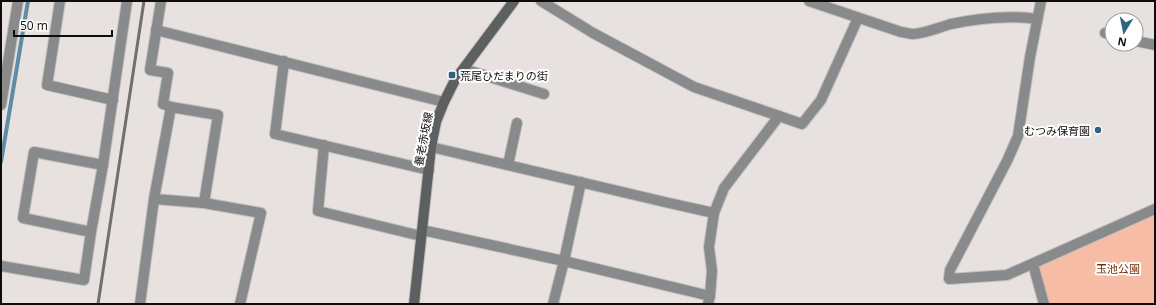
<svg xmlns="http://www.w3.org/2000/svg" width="1156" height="305" font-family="'Open Sans','Noto Sans JP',sans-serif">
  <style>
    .green { fill: #f6bca5 }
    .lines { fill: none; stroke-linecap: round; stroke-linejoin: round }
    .stream { stroke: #5e8ba5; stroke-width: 4 }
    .minor-casing { stroke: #c4bfbd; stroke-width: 12 }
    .secondary-casing { stroke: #c4bfbd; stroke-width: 12 }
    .minor { stroke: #888a8b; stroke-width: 10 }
    .secondary { stroke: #5d6061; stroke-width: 10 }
    .rail { stroke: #736f6e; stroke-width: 3 }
    .poi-dot { fill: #2f637f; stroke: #fff; stroke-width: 1.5 }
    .labels { text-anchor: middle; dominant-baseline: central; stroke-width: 4; stroke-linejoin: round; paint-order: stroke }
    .poi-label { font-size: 11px; fill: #0f0d0c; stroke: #fff; text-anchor: start }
    .street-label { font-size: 11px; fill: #0f0d0c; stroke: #fff }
    .park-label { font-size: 11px; fill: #782d03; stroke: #fff }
  </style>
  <rect width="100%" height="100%" fill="#e7e1df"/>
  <path class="green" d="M1155,212v92h-109l-10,-38z"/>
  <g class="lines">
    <path class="stream" d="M1,162l27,-161"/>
    <defs>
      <g id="minor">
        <path d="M60,1l-13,84 66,15"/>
        <path d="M161,1l-11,69 18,3 -5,31 8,3"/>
        <path d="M541,1l52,32 101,54 85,29"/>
        <path d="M809,1l92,31c3,0 8,2 12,2 11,0 27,-7 38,-10 28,-6 57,-9 86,-5"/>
        <path d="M1041,1l-11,56 -12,79 -11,25 -57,109 -1,9 58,-4 148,-66"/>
        <path d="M156,30l288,72"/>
        <path d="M1105,33l7,2"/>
        <path d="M1136,41l19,4"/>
        <path d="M284,61l-9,73 154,36"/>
        <path d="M464,69l80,25"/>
        <path d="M1,105l17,-104"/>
        <path d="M324,145l-6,66 103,25"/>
        <path d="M431,147l238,56 45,10 -5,34 3,24 -2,25 -2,8"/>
        <path d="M508,165l9,-42"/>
        <path d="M154,199l50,4 57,10 -21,91"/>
        <path d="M714,213l10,-25 55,-72 23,8 19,-24 37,-82"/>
        <path d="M422,230l142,31 146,35"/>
        <path d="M91,232l12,-67"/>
        <path d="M1033,264l11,40"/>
        <path d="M1,266l83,14 7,-48 -68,-14 11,-66 69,13 24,-164"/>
        <path d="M140,304l14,-105 17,-92 47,8 -14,88"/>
        <path d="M553,304l11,-43 17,-79"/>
      </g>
      <path id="secondary" d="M414,304l17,-157 5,-25 8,-20 11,-22 59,-79"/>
    </defs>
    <use href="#minor" class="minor-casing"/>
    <use href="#secondary" class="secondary-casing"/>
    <use href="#minor" class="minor"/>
    <use href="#secondary" class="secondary"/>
    <path class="rail" d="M98,304l46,-303"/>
  </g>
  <g class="poi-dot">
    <rect x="448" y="71" width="8" height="8" rx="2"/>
    <circle cx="1098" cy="130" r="4"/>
  </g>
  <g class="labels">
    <g class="poi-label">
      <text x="460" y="75">荒尾ひだまりの街</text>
      <text x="1090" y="130" text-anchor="end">むつみ保育園</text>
    </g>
    <g class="street-label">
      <text transform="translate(423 139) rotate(-79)">養老赤坂線</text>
    </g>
    <g class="park-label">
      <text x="1118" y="268">玉池公園</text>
    </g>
  </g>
  <rect width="1156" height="305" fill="none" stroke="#0f0d0c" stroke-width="4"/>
  <g transform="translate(1124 32) rotate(190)"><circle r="19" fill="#ffffff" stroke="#9f9e9e"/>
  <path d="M0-3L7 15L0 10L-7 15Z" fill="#2f637f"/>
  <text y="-6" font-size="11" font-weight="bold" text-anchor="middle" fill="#0f0d0c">N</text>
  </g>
  <path d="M14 30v6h98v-6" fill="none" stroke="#0f0d0c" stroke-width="2"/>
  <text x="20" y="30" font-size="12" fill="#0f0d0c" stroke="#ffffff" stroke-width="3" paint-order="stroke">50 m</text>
</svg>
